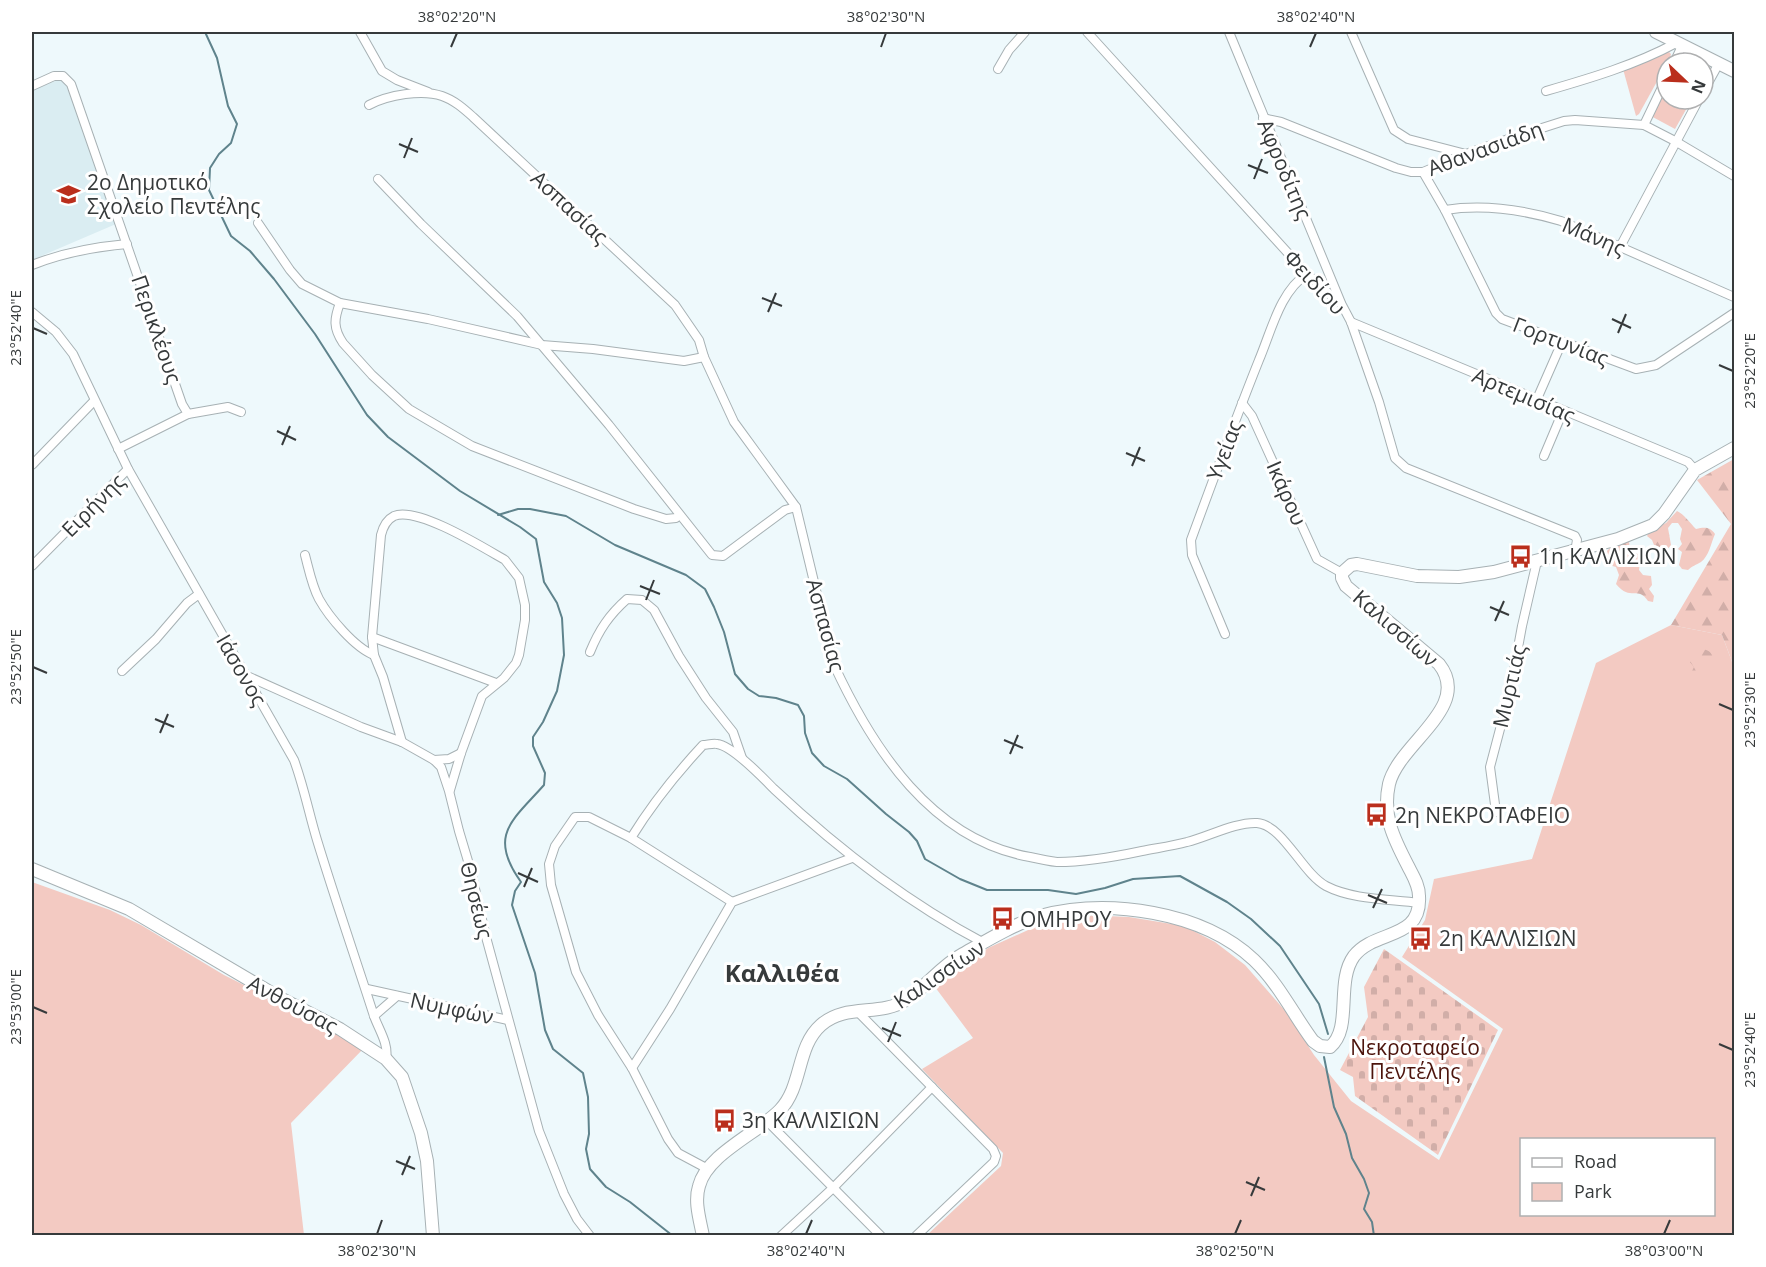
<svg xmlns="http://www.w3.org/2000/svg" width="1766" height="1267" font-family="'Open Sans',sans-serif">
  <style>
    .built { fill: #daedf2 }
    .green { fill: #f3cac2; fill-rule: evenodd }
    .forest { fill: url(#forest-firs) }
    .cemetery { fill: url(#cemetery-stones) }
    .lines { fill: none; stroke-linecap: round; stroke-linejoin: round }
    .stream { stroke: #5f838c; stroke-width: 2 }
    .street-casing { stroke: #a7b1b4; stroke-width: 10 }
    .secondary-casing { stroke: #a7b1b4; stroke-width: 14 }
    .street { stroke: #fff; stroke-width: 8 }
    .secondary { stroke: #fff; stroke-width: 12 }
    .ticks { fill: none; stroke: #363a3b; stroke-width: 2 }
    .labels { text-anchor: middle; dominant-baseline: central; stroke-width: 6; stroke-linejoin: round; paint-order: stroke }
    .street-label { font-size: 21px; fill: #363a3b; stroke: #fff }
    .poi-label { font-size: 21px; fill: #363a3b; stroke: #fff; text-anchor: start }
    .park-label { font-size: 21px; fill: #4c140c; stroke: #fff }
    .quarter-label { font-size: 24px; font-weight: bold; fill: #363a3b; stroke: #fff }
    .neatline { fill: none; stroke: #363a3b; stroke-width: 2 }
    .ticks-label { font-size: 15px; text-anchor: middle; fill: #363a3b }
  </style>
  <defs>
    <pattern id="forest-firs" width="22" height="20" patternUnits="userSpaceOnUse" patternTransform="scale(1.5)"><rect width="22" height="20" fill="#f3cac2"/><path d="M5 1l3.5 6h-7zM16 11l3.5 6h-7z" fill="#d1aea8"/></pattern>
    <pattern id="cemetery-stones" width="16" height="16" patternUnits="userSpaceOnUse" patternTransform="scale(1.5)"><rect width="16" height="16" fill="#f3cac2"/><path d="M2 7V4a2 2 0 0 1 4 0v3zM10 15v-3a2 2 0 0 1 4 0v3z" fill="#d1aea8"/></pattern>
  </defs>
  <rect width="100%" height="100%" fill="#eef9fc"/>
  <path class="built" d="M66,77l50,147 -84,36v-170z"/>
  <g class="green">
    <path d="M1669,52l2,2 -1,4 -31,56 -3,2 -13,-47z"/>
    <path d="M1667,83v16h25l-17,30 -26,-14z"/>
    <path d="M1671,625l51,10 12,32v568h-807l74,-69 2,-13 -81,-84 51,-31 -38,-51 53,-39 60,-27 37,-6 44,2 55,9 31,16 30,23 42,48 27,42 37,46 88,59 64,-131 -101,-72 23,-37 9,-41 98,-20 64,-196zM1522,1140h192v74h-192z"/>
    <path d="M32,882l78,28 31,15 83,50 92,46 48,27 -73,75 13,112 -272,1z"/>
  </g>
  <g class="forest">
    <path d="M1734,459v208l-12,-32 -51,-10 60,-101 -34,-44z"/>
    <path d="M1677,511c7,3 13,12 19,18 9,-2 14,-2 19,5 -4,9 -6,22 -14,28 -5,3 -9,4 -13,8l-6,-1 -3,-4 3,-13 -4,-3 4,-5 -2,-5 2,-10 -4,-6h-6l-4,5 3,17 -4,5 -13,-5 -2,-5 -5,-4 3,-6 16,-7z"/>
    <path d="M1629,540l1,14 5,-1 6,2 -2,15 4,5 8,1 1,9 -3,4 5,7 -1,6 -5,-1c-11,-16 -17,1 -32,-17l3,-9 -3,-8 -7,-2 -6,-7c4,-12 15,-14 26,-18z"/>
    <path d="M1696,649c9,0 14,0 18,9l-3,7 -7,1 -8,18 -4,4 -7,-3 -5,-6 4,-5 7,-1 3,-6 -5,-6 2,-7z"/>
  </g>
  <path class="cemetery" d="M1384,949l114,81 -60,125 -83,-59 -2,-19 -13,-7 28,-53 -4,-30z"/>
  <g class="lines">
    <g class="stream">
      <path d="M205,32l12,26 11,48 9,18 -6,19 -12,11 -9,14 -1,22 22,46 19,15 24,28 41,55 52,81 21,22 72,54 60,36 16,12 8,43 13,21 5,15 2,37 -7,36 -14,31 -10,15v9l12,27 -1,12c-31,35 -57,50 -23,97l-6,9 -3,14 23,68 10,57 8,19 30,24 5,24 1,37 -3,15 4,20 16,18 24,15 43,34"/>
      <path d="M498,515l20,-6h12l36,7 49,29 71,30 19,14 9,18 10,25 11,42 13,15 11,7 17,2 22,7 6,11 1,17 7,20 12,13 23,13 39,35 23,18 8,9 8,18 35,20 27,11h61l28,4 29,-6 28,-9 47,-3 47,26 24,17 29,27 39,58 9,30"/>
      <path d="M1324,1057l10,50 12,27 6,24 12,21 5,14 -5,16 8,13 2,14"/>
    </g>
    <defs>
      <g id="street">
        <path d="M360,32l22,39 15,9 31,12"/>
        <path d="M1087,32l220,242 35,31 9,17 28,80 16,56 11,10 169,68 2,4 -2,12"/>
        <path d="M1229,32l112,271"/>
        <path d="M1351,32l43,98 14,9 58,15"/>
        <path d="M1674,63l8,-17"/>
        <path d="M998,69l11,-19 16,-18"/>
        <path d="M32,86l22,-10h9l8,8 111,320 6,10"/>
        <path d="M1546,91c45,-13 89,-26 130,-48"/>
        <path d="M1703,92l16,-29"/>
        <path d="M369,105c19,-10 53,-16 73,-9 12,4 22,13 31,21l202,188 24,35 5,17 30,65 62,85 38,158c39,84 98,175 196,192 9,2 18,4 27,5 29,0 57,-5 85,-11 15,-3 30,-5 45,-9 21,-5 48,-20 70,-19 26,2 45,50 69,63 27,14 64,13 93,17"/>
        <path d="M1263,118l18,4 115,46 15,4h12l43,-18 51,-18 47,-15 11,-1 69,5 31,16 59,35"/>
        <path d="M1644,125l23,-48"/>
        <path d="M1423,172l22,38 51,103 6,6 134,50 20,-4 78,-52"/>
        <path d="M378,179l43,45 96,92 92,109 103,130 11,1 62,-46 11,-3"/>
        <path d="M1445,210c38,-6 79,0 116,11l173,76"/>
        <path d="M258,223l32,47 12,14 38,19 88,16 114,26 51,4 91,12 20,-4"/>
        <path d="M1620,247l79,-148"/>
        <path d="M32,265c30,-12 62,-18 95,-21"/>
        <path d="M340,303c-6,16 -7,25 3,40l29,32 37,34 63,37 162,63 32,10 10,-1 3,-3"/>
        <path d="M32,312l24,20 17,22 55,115 166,291c10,27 15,54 23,80 18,59 38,117 57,176 5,14 15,28 12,43"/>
        <path d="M1351,322l337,140 7,8"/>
        <path d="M1537,399l25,-57"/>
        <path d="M1242,403l10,13 65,143 25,14"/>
        <path d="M118,449l70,-35 40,-7 13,5"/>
        <path d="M1544,456l19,-45"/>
        <path d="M32,465l62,-64"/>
        <path d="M305,555c4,15 7,31 14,44 10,18 36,49 55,56"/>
        <path d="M32,566l96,-97"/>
        <path d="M1225,634l-33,-79 -1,-15c22,-60 44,-120 68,-180 12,-28 21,-69 48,-86"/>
        <path d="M372,637l124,46"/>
        <path d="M590,652c9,-22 19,-37 37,-53l15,1 12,10 25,46 27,42 27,34 9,26"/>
        <path d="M122,671l34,-32 31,-36 12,-9"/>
        <path d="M245,675l116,52 41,15 32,18 7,7 8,24 10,40 12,40 15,66 53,194 25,63 13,25 13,17"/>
        <path d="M402,742l-19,-65 -9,-22 -2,-18 9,-102c2,-8 5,-15 13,-19 23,-10 90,32 111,44l14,18 6,27v15l-6,35 -3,8 -12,15 -22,18 -21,57 -11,37"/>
        <path d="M434,760l15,-1 12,-6"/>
        <path d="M1496,812l-6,-45 20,-76 12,-65 15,-65"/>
        <path d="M631,838c21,-34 45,-64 72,-93 4,0 10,-2 14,-1 16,2 45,33 57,45 64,60 132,113 210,154"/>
        <path d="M367,989l141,31"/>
        <path d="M857,1011l136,138 3,7 -2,6 -78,74"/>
        <path d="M374,1016l23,-20"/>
        <path d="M632,1068l38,-59 62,-107 120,-44"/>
        <path d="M767,1121l114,115"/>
        <path d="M708,1169l-30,-16 -10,-14 -36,-71 -34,-53 -22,-43 -25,-87 -2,-21 6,-18 20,-29h14l42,21 101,64"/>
        <path d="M781,1236l52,-48 99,-101"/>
      </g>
      <g id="secondary">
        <path d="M1656,32l78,39"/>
        <path d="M32,869l97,40 151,89 60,31 46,30 16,18 19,56 6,28 6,75"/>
        <path d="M703,1236c-3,-16 -9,-34 -4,-50 8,-32 59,-53 81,-76 23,-24 16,-63 41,-85 25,-22 59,-8 85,-25 21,-14 35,-34 57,-46 23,-13 51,-30 77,-38 68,-18 162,-5 214,44 25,24 39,54 59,81l7,5 10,1c23,-19 5,-65 24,-91 21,-27 68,-15 65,-60 0,-11 -6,-20 -11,-30 -14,-27 -26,-50 -19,-82 10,-41 84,-77 50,-120l-93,-78 -4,-8v-5l9,-8 6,-1 60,12 42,1 35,-5 124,-33 35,-14 11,-11 31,-44 39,-22"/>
      </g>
    </defs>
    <use href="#street" class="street-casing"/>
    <use href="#secondary" class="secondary-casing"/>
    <use href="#street" class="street"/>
    <use href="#secondary" class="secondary"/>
  </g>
  <path class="ticks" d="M451,47l6,-14M881,47l5,-14M1310,47l6,-14M399,144l19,8M404,158l8,-20M1248,165l20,8M1254,179l8,-20M762,298l20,8M768,312l8,-19M1612,319l19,9M33,328l14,6M1618,333l8,-19M1719,365l14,6M277,431l19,9M282,445l8,-19M1126,453l19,8M1132,466l8,-19M640,586l20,8M646,600l8,-20M1490,607l19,8M1495,621l9,-20M33,667l14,6M1719,704l14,6M155,719l19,8M160,733l8,-19M1004,740l19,8M1010,754l8,-19M518,873l20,9M524,887l8,-19M1368,895l19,8M1373,908l9,-19M33,1007l14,6M882,1028l19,8M888,1042l8,-20M1719,1044l14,6M396,1161l19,8M402,1175l8,-19M1246,1182l19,8M1251,1196l8,-19M377,1234l5,-14M806,1234l6,-14M1235,1234l6,-14M1664,1234l6,-14"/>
  <defs>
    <symbol id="school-bare" viewBox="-9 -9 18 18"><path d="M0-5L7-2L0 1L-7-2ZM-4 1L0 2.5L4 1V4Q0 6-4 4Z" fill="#ba2e1c" stroke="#fff" stroke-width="2.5" paint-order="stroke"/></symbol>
    <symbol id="bus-bare" viewBox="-9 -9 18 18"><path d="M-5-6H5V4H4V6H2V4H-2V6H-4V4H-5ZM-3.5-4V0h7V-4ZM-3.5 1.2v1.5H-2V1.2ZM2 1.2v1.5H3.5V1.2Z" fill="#ba2e1c" stroke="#fff" stroke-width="2.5" paint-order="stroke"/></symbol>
  </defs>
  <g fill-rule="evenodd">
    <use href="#school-bare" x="52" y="178" width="33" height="33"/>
    <use href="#bus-bare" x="1504" y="540" width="33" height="33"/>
    <use href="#bus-bare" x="1360" y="798" width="33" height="33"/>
    <use href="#bus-bare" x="986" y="902" width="33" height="33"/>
    <use href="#bus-bare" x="1404" y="922" width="33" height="33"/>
    <use href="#bus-bare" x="708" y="1104" width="33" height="33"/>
  </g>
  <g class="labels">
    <g class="street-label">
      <text transform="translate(1485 148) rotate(-20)">Αθανασιάδη</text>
      <text transform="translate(1285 169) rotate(67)">Αφροδίτης</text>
      <text transform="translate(570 207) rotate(43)">Ασπασίας</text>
      <text transform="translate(1594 236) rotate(23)">Μάνης</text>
      <text transform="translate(1315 282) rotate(47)">Φειδίου</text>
      <text transform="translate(157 329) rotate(71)">Περικλέους</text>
      <text transform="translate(1561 341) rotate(21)">Γορτυνίας</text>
      <text transform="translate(1524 395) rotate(23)">Αρτεμισίας</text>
      <text transform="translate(1224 450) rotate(-69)">Υγείας</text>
      <text transform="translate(1287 493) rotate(66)">Ικάρου</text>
      <text transform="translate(93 505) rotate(-45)">Ειρήνης</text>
      <text transform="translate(826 625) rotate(75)">Ασπασίας</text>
      <text transform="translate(1396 628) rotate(41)">Καλισσίων</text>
      <text transform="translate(242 670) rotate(60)">Ιάσονος</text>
      <text transform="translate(1509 686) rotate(-77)">Μυρτιάς</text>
      <text transform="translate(477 900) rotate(76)">Θησέως</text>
      <text transform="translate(939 974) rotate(-34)">Καλισσίων</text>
      <text transform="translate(293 1004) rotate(28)">Ανθούσας</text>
      <text transform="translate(452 1008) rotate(12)">Νυμφών</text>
    </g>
    <g class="poi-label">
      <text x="87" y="182">2ο Δημοτικό<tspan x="87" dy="24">Σχολείο Πεντέλης</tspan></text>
      <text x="1539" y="556">1η ΚΑΛΛΙΣΙΩΝ</text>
      <text x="1395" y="815">2η ΝΕΚΡΟΤΑΦΕΙΟ</text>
      <text x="1020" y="919">ΟΜΗΡΟΥ</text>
      <text x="1439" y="938">2η ΚΑΛΛΙΣΙΩΝ</text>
      <text x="742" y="1120">3η ΚΑΛΛΙΣΙΩΝ</text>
    </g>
    <g class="park-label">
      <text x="1415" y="1047">Νεκροταφείο<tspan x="1415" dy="24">Πεντέλης</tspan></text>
    </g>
    <g class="quarter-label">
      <text x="782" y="972">Καλλιθέα</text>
    </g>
  </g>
  <rect width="1766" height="1267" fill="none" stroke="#ffffff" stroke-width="66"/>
  <rect x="1520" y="1138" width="195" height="78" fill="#ffffff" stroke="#afb0b1" stroke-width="1.5"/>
  <rect x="1532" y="1158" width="30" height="9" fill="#ffffff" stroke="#afb0b1" stroke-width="1.5"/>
  <text x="1574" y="1168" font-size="18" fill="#363a3b">Road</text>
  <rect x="1532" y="1183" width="30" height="18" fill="#f3cac2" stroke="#afb0b1" stroke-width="1.5"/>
  <text x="1574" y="1198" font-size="18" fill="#363a3b">Park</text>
  <g transform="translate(1685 81) rotate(113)"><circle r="28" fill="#ffffff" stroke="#afb0b1" stroke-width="1.5"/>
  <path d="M0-4.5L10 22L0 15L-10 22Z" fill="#ba2e1c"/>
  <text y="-9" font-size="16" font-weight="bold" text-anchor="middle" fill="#363a3b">N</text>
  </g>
  <rect x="33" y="33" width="1700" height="1201" class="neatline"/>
  <g class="ticks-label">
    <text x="457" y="22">38°02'20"N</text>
    <text x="886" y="22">38°02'30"N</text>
    <text x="1316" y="22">38°02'40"N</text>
    <text transform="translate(16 328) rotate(-90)" y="5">23°52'40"E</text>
    <text transform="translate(1750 371) rotate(-90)" y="5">23°52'20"E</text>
    <text transform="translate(16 667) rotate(-90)" y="5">23°52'50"E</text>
    <text transform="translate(1750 710) rotate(-90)" y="5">23°52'30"E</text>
    <text transform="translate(16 1007) rotate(-90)" y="5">23°53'00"E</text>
    <text transform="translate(1750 1050) rotate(-90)" y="5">23°52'40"E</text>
    <text x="377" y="1256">38°02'30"N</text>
    <text x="806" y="1256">38°02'40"N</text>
    <text x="1235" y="1256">38°02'50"N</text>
    <text x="1664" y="1256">38°03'00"N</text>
  </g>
</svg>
